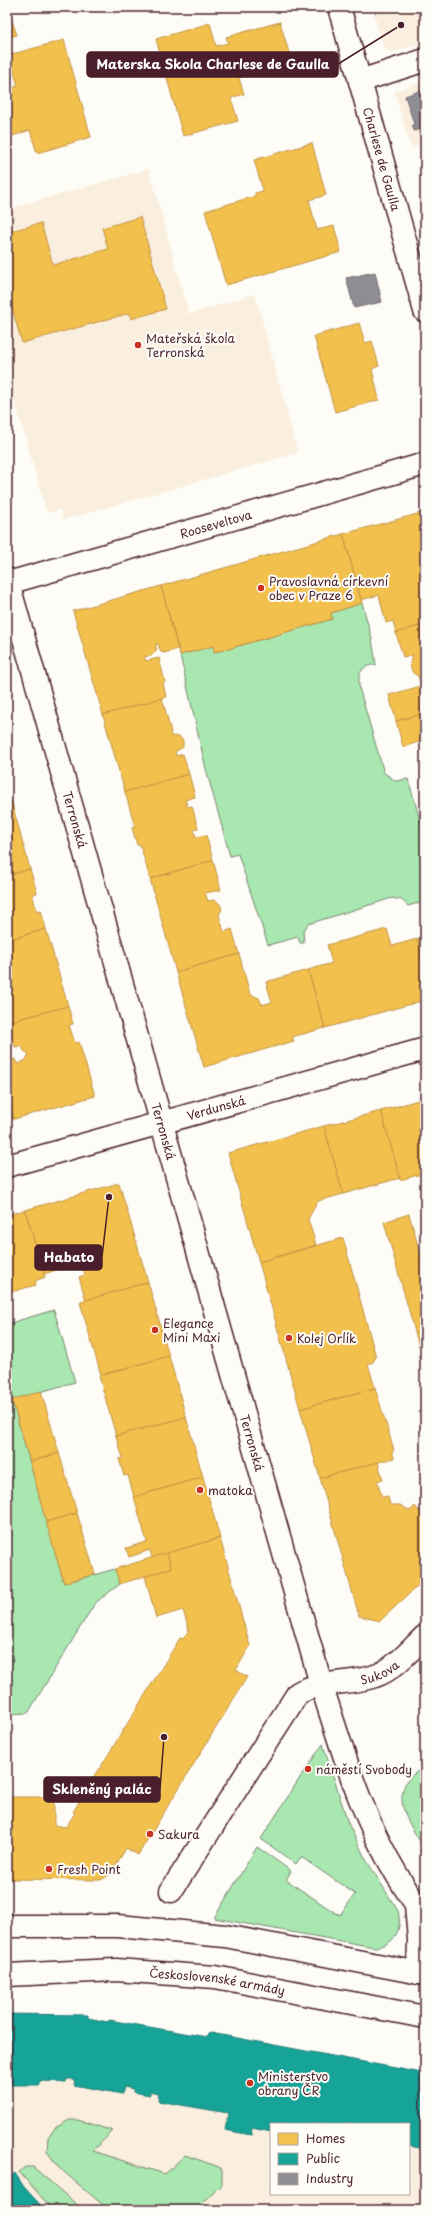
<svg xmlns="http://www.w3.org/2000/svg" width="432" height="2217" font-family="'Playpen Sans',sans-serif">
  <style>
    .built { fill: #faefde; fill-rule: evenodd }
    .green { fill: #a8e8b0; stroke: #79846e }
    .homes { fill: #f2c14e; stroke: #c09044 }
    .public { fill: #17a398; stroke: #267b77 }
    .industry { fill: #8d8d92; stroke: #796c73 }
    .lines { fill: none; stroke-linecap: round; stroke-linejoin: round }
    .street-casing { stroke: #4a1f2b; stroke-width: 25 }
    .secondary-casing { stroke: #4a1f2b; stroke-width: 25 }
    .street { stroke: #fdfcf7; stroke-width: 22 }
    .secondary { stroke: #fdfcf7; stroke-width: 22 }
    .poi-dot { fill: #c8321e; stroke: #fdfcf7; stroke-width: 1.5 }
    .labels { text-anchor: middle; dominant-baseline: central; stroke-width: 4; stroke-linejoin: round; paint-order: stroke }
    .street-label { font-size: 12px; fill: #4a1f2b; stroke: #fdfcf7 }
    .poi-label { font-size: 12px; fill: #4a1f2b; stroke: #fdfcf7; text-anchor: start }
    .leader { fill: none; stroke: #4a1f2b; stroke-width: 1.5 }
    .callout-dot { fill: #4a1f2b; stroke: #fdfcf7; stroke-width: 1.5 }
    .callout { fill: #4a1f2b; stroke: #4a1f2b; stroke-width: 1.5 }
    .callout-label { font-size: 13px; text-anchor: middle; font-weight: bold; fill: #fff }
  </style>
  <rect width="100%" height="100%" fill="#fdfcf7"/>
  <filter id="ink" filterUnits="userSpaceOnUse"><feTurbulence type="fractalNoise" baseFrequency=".025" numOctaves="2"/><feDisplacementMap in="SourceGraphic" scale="8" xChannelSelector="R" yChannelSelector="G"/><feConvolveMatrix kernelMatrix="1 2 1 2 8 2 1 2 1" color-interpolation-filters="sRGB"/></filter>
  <g filter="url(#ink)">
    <g class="built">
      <path d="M372,7h53v35l-31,10 -7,-1 -4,-5z"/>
      <path d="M425,81v63l-14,4 -17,-57z"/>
      <path d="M149,169l40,145 66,-20 43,159 -235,67 -3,-10 -13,3 -40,-138v-166z"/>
      <path d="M7,2014l81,1v3l20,4 1,-2 98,17 1,-3 3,-1 211,40 -1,4 4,1v132h-418zM271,2124h138v70h-138z"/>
    </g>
    <g class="green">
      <path d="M362,603l10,36 4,26c-17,-1 -19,13 -16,26l24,82 12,8 12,-2 17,58v64l-17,5 -6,-6 -10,-2 -84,26 -5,7 1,12h-4l-2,-6 -30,8 -30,-91 -8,2 -24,-87 -26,-114 33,-9 2,6 13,-3 104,-30 -1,-6z"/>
      <path d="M54,1310l21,72 -63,18 52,183 51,-14 5,15 -25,19 -67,110 -21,1v-390z"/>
      <path d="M323,1744l25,79 17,35 33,53c5,18 -4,36 -24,36l-160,-29 43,-71 34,24 -5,9 54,36 15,-22 -54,-37 -5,7 -35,-25 42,-66z"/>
      <path d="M418,1771h7v78c-16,-24 -39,-57 -7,-78z"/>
      <path d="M69,2120h9l35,11 -21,20 73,23 20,-19 34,12 3,4v13l-26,26h-87l-51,-43 -11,-16 1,-14 7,-9z"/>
      <path d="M25,2167h8l50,43h-30l-34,-38z"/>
    </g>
    <g class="homes">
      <path d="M7,7l10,28 -10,3z"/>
      <path d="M280,22l12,41 -53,15 5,16 -13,4 7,23 -55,15 -27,-97 54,-16 6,23 12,-3 -2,-6z"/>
      <path d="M64,40l27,97 -54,16 -7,-23 -23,8v-49l11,-3 -9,-31z"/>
      <path d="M312,143l14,52 -17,5 8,30 17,-4 7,26 -115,33 -21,-74 50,-15v-3l8,-2 -9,-31z"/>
      <path d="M140,217l26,92 -35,10 -1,-6 -108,30 -10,-35 -3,1 -2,-7v-70l34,-9 12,42 55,-16 -6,-21z"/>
      <path d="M359,323l6,20 7,-2 7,25 -7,3 7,31 -44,12 -21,-76z"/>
      <path d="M425,512v112l-29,9 -3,-12 -7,2 -7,-28 -18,5 -18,-66z"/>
      <path d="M343,534l19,69 -31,10 1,6 -104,30 -14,3 -1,-6 -33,9 -19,-69z"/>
      <path d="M161,586l17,63 -14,4 -3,-1 -3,-8 -3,1 2,4 -6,7 -7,1 2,4 13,-3 6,24 -2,1 3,14 -63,18 -30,-104z"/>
      <path d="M425,624v89l-29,8 -7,-26 32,-9 -3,-10 -5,-3 -3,-7 3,-11 -10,2 -7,-24z"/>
      <path d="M162,698l9,34 -1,1 1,3 9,1 3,4v6l-8,5 1,4 7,-2 6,20 -64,18 -22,-77z"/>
      <path d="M425,713v27l-22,7 -7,-26z"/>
      <path d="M189,774l6,23 -10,3 3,7 4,-1 6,22 -4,2 2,7 10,-2 7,25 -63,19 -10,-35 -3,1 -5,-17 3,-2 -10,-34z"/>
      <path d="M11,800l19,69 -23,7v-75z"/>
      <path d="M213,860l8,30 -16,3 3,8 7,-1 5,4 2,5 -3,6 5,17 8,-3 7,25 -63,18 -26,-93z"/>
      <path d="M30,869l7,24 -5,1 5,17 4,-1 5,19 -39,11v-64z"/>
      <path d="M46,929l22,77 -60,16 -1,-82z"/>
      <path d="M387,929l5,17 25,-7 8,27v34l-100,28 -17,-58 24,-7 -5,-18z"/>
      <path d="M425,936v30l-8,-27z"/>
      <path d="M239,954l11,40 9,4 3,7 10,-3 -6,-20 42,-12 17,58 -33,9 2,4 -90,26 -28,-95z"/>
      <path d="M68,1006l5,18 -4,1 6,18 4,-1 16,54 -81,23 -7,-26v-32l8,-2 2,5 8,-3 4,-7 -5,-3 -2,-5 -7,1 -7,-25z"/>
      <path d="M7,1093l7,26 -7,2z"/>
      <path d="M425,1098v75l-25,7 -19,-69z"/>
      <path d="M381,1111l19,67 -57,16 -19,-68z"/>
      <path d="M324,1126l19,68 -25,7 -10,18 8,26 -57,17 -31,-109z"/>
      <path d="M119,1183l29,99 -62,19 -7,-24 6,-2 -3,-12 9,-3 -2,-9 -3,2 -8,-7 -10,3 3,10 -8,1 2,7 -21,7 -19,-64z"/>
      <path d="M25,1210l20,67 -10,4 1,4 -29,8v-78z"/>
      <path d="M409,1214l16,56v74l-6,2 -35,-124z"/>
      <path d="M343,1238l33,119 -3,5 -5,2 7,24 -75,21 -41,-147z"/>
      <path d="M148,1282l21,74 -68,19 -21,-73z"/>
      <path d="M169,1356l17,61 -70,19 -17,-60z"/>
      <path d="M375,1388l19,62 -2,1 2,7 -74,20 -20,-69z"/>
      <path d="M41,1391l18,62 -29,9 -18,-62z"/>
      <path d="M186,1417l17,60 -69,20 -6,-22 -4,1 -5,-17 4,-1 -7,-22z"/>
      <path d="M59,1453l18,60 -31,9 -16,-60z"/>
      <path d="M378,1462l5,18 -6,1 5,16 6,-1 2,9h10l10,6 5,-5 4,5 6,-6v74l-45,42 -21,-5 -39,-138z"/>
      <path d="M203,1477l17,61 -68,20 -2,-8 -21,7 -3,-9 21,-6 -13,-45z"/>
      <path d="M77,1513l18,61 -31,9 -18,-61z"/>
      <path d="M220,1538l30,108 -14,24 11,7 -109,178 -12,-7 -15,26 -10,6 -94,-1v-82h47v28l12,2 9,-14 -2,-1 107,-174 3,1 6,-9 -6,-20 -27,8 -11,-42 26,-8 -4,-15z"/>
      <path d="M167,1553l4,15 -51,16 -5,-15z"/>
    </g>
    <g class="public">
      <path d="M7,2014l81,1v3l20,4 1,-2 98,17 1,-3 3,-1 211,40 -1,4 4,1v71l-16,-3v-22h-138v8l-19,-4 -1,7 -26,-5 3,-17 -70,-12 1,-7 -9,-2v3l-17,-3v-3l-9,-2 -2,7 -48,-9 1,-6h-8l-1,3 -26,-1v4h-33z"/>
      <path d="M7,2172l2,5 6,-4 9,14 21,23h-38z"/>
    </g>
    <g class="industry">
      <path d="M425,90v20l-6,-19z"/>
      <path d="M419,91l6,19v17l-11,4 -2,-6 2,-1 -9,-28z"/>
      <path d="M375,272l7,30 -28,6 -8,-30z"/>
    </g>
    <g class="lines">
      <defs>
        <g id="street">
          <path id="s1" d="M339,7l86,304"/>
          <path d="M360,81l65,-21"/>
          <path id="s2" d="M7,1166l418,-117"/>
          <path id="s3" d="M171,1891l127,-198c25,-13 51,-8 77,-17 19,-6 36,-27 50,-40"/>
        </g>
        <g id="secondary">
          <path id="s4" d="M7,579l314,1105c22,67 39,130 76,191 9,14 16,28 28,39"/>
          <path id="s5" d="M8,583l417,-119"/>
          <path d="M416,1906l3,33 -1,34"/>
          <path d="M7,1926h111l107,10 200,38"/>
          <path id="s6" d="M7,1975l109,-5 99,7 210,40"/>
        </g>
      </defs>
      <use href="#street" class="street-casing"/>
      <use href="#secondary" class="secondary-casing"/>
      <use href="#street" class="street"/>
      <use href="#secondary" class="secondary"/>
    </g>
  </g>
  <g class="poi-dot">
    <circle cx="138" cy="345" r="4"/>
    <circle cx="261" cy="588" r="4"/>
    <circle cx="155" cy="1330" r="4"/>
    <circle cx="289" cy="1338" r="4"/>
    <circle cx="200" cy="1490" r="4"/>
    <circle cx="308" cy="1769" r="4"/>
    <circle cx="150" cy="1834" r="4"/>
    <circle cx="49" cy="1869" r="4"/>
    <circle cx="250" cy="2083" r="4"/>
  </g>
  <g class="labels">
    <g class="street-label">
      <text stroke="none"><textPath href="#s1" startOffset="158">Charlese de Gaulla</textPath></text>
      <text stroke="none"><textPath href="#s5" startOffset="216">Rooseveltova</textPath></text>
      <text stroke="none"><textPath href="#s4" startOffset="250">Terronská</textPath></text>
      <text stroke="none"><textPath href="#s2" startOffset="217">Verdunská</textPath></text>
      <text stroke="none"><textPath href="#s4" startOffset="574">Terronská</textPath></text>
      <text stroke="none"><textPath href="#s4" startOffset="898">Terronská</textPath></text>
      <text stroke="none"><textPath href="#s3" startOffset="320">Sukova</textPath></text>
      <text stroke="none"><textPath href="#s6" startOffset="211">Československé armády</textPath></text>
    </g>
    <g class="poi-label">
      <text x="146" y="338">Mateřská škola<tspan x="146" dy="14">Terronská</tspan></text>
      <text x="269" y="581">Pravoslavná církevní<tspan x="269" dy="14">obec v Praze 6</tspan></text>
      <text x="163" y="1323">Elegance<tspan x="163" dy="14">Mini Maxi</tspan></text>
      <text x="297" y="1338">Kolej Orlík</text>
      <text x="208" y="1490">matoka</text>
      <text x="316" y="1769">náměstí Svobody</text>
      <text x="158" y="1834">Sakura</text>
      <text x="57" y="1869">Fresh Point</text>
      <text x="258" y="2076">Ministerstvo<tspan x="258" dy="14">obrany ČR</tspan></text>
    </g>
  </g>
  <path class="leader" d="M401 25L338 64M109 1197L102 1257M164 1737L160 1789"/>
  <g class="callout-dot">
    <circle cx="401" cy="25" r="4"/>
    <circle cx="109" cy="1197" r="4"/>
    <circle cx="164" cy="1737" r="4"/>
  </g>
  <g class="callout">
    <rect x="87" y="52" width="251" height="25" rx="4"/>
    <rect x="35" y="1245" width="67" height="25" rx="4"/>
    <rect x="44" y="1777" width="116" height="25" rx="4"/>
  </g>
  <g class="callout-label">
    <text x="213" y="69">Materska Skola Charlese de Gaulla</text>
    <text x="69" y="1262">Habato</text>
    <text x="102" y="1794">Skleněný palác</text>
  </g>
  <rect width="432" height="2217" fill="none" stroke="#fdfcf7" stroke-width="24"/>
  <rect x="12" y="12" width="408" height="2193" fill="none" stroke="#4a1f2b" stroke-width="1.5" filter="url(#ink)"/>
  <rect x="270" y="2123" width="140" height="72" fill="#fdfcf7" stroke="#b5a4a5"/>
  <rect x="278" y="2133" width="20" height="12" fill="#f2c14e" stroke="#b5a4a5"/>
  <text x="306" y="2143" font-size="12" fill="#4a1f2b">Homes</text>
  <rect x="278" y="2153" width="20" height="12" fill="#17a398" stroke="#b5a4a5"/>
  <text x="306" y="2163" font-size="12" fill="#4a1f2b">Public</text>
  <rect x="278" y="2173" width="20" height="12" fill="#8d8d92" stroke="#b5a4a5"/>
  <text x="306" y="2183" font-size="12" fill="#4a1f2b">Industry</text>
</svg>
